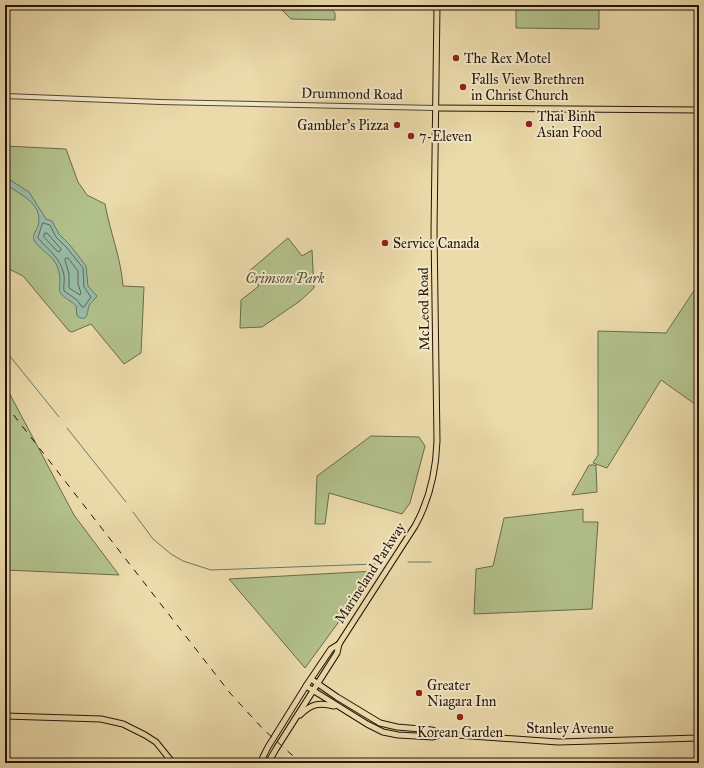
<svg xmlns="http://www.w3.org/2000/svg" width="704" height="768" font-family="'IM FELL Great Primer',serif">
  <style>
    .green { fill: #b2c18c; stroke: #6a6a4b }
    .water { fill: #98bba8; stroke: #697869 }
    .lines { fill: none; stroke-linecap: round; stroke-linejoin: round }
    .shore { stroke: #5e6859; stroke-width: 1 }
    .stream { stroke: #697869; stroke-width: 1 }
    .minor-casing { stroke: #554632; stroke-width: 6 }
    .major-casing { stroke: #23140a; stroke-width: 7 }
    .minor { stroke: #f2e7c8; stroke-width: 4 }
    .major { stroke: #ebdaaa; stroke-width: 5 }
    .rail { stroke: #23140a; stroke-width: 1; stroke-dasharray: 7 7; stroke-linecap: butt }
    .poi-dot { fill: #8f2418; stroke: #f2e7c8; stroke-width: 1.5 }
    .labels { text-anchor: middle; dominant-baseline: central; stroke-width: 4; stroke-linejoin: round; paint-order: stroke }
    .poi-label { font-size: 14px; fill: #23140a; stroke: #f2e7c8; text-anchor: start }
    .street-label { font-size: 14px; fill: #23140a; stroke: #f2e7c8 }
    .park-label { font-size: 14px; font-style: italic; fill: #555138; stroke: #f2e7c8 }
  </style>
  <rect width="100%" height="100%" fill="#ebdaaa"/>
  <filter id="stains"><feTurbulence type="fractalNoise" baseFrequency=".005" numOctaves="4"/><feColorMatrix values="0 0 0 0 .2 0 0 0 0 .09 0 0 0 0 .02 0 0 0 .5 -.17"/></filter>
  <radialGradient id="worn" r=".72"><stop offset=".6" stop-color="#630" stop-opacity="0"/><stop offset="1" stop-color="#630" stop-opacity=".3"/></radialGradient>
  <g class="green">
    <path d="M277,5h50l8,8v7l-44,-1z"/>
    <path d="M516,5h83v24l-83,-1z"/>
    <path d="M5,146l61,3 12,33 9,13 18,9c5,28 16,54 18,82l21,1 -3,66 -17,11 -33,-40 -19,8 -3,-1 -46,-55 -18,-9z"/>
    <path d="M288,238l14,18 10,-6 2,38 -14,13 -38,26 -22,1 1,-28 18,-14 -11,-14z"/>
    <path d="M699,283v124l-38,-27 -54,88 -14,-5 5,-8v-124l68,2z"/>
    <path d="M5,385l69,130 45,60 -114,-5z"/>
    <path d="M371,436l48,1 6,9 -15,57 -8,11 -73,-21 -4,31h-10l2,-48z"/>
    <path d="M589,465h7l1,27 -25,3z"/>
    <path d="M583,509v13h15l-6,87 -118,5 2,-45 17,-3 11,-48z"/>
    <path d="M376,571l-71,97 -76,-89z"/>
  </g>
  <path class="water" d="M5,173l5,7 19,12 17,27 6,2 7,13 11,11 16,21 2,20 9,10c-2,3 -4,5 -7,8 -4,6 0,20 -13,12l-1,-10c-4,-5 -13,-8 -16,-14 -1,-4 0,-8 0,-12 0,-6 -2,-13 -5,-18 -5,-8 -16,-13 -21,-22 -2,-5 3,-10 4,-14 6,-23 -19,-32 -33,-42z"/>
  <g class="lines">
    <g class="shore">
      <path d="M43,223l7,2 6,12 11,11 16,20 1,19 7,10 -7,10h-2l-5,-7 -13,-9c-1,-5 1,-11 0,-16 -3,-17 -16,-25 -26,-37z"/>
      <path d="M45,233h2l14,16 -1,2 -2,1 -14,-15z"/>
      <path d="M66,258h2l10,13v13l3,9 -1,2 -11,-7v-14l-4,-14z"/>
    </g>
    <g class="stream">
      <path d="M5,350l54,67"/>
      <path d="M67,428l59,74"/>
      <path d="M133,512l20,27 18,15 12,7 28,9 164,-6"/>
      <path d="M408,562h23"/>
    </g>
    <defs>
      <path id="minor" d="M5,96l155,6 275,6"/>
      <g id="major">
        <path d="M435,108l264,2"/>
        <path d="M311,679l26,18 43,26 17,4 35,3 10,4 116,8 141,-4"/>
        <path d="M306,686l61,38 16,8 15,3 35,2 9,-3"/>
        <path d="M300,715c11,-11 19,-13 34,-9"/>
        <path d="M5,716l96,3 22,5 22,11 11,7 17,21"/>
        <path d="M260,763l8,-16 38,-61 25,-37 8,-5"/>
        <path d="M268,763l8,-14 61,-96 2,-9 76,-118c15,-27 21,-55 22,-85l-3,-210 3,-226"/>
      </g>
    </defs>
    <use href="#minor" class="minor-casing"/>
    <use href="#major" class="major-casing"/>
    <use href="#minor" class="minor"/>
    <use href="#major" class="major"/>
    <path class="rail" d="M5,404l225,289 34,37 37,33"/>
  </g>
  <g class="poi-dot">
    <circle cx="456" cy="58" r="4"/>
    <circle cx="463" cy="87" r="4"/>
    <circle cx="529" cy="124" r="4"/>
    <circle cx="397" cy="125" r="4"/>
    <circle cx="411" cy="136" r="4"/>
    <circle cx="385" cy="243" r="4"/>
    <circle cx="419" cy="693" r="4"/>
    <circle cx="460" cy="717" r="4"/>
  </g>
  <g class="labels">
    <g class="poi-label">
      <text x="464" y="58">The Rex Motel</text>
      <text x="471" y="79">Falls View Brethren<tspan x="471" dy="16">in Christ Church</tspan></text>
      <text x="537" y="116">Thai Binh<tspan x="537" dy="16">Asian Food</tspan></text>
      <text x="389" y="125" text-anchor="end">Gambler's Pizza</text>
      <text x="419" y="136">7-Eleven</text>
      <text x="393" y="243">Service Canada</text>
      <text x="427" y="685">Greater<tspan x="427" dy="16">Niagara Inn</tspan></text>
      <text x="460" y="732" text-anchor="middle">Korean Garden</text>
    </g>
    <g class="street-label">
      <text transform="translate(352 94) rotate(1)">Drummond Road</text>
      <text transform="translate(424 309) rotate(-91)">McLeod Road</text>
      <text transform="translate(370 573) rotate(-57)">Marineland Parkway</text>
      <text x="570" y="728">Stanley Avenue</text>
    </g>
    <g class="park-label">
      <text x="285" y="278">Crimson Park</text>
    </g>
  </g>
  <rect width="704" height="768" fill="none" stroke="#ebdaaa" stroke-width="20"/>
  <rect x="6" y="6" width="692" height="756" fill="none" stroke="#23140a" stroke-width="2"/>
  <rect x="10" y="10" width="684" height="748" fill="none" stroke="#23140a"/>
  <rect width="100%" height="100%" filter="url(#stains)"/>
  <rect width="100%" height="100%" fill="url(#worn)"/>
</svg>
